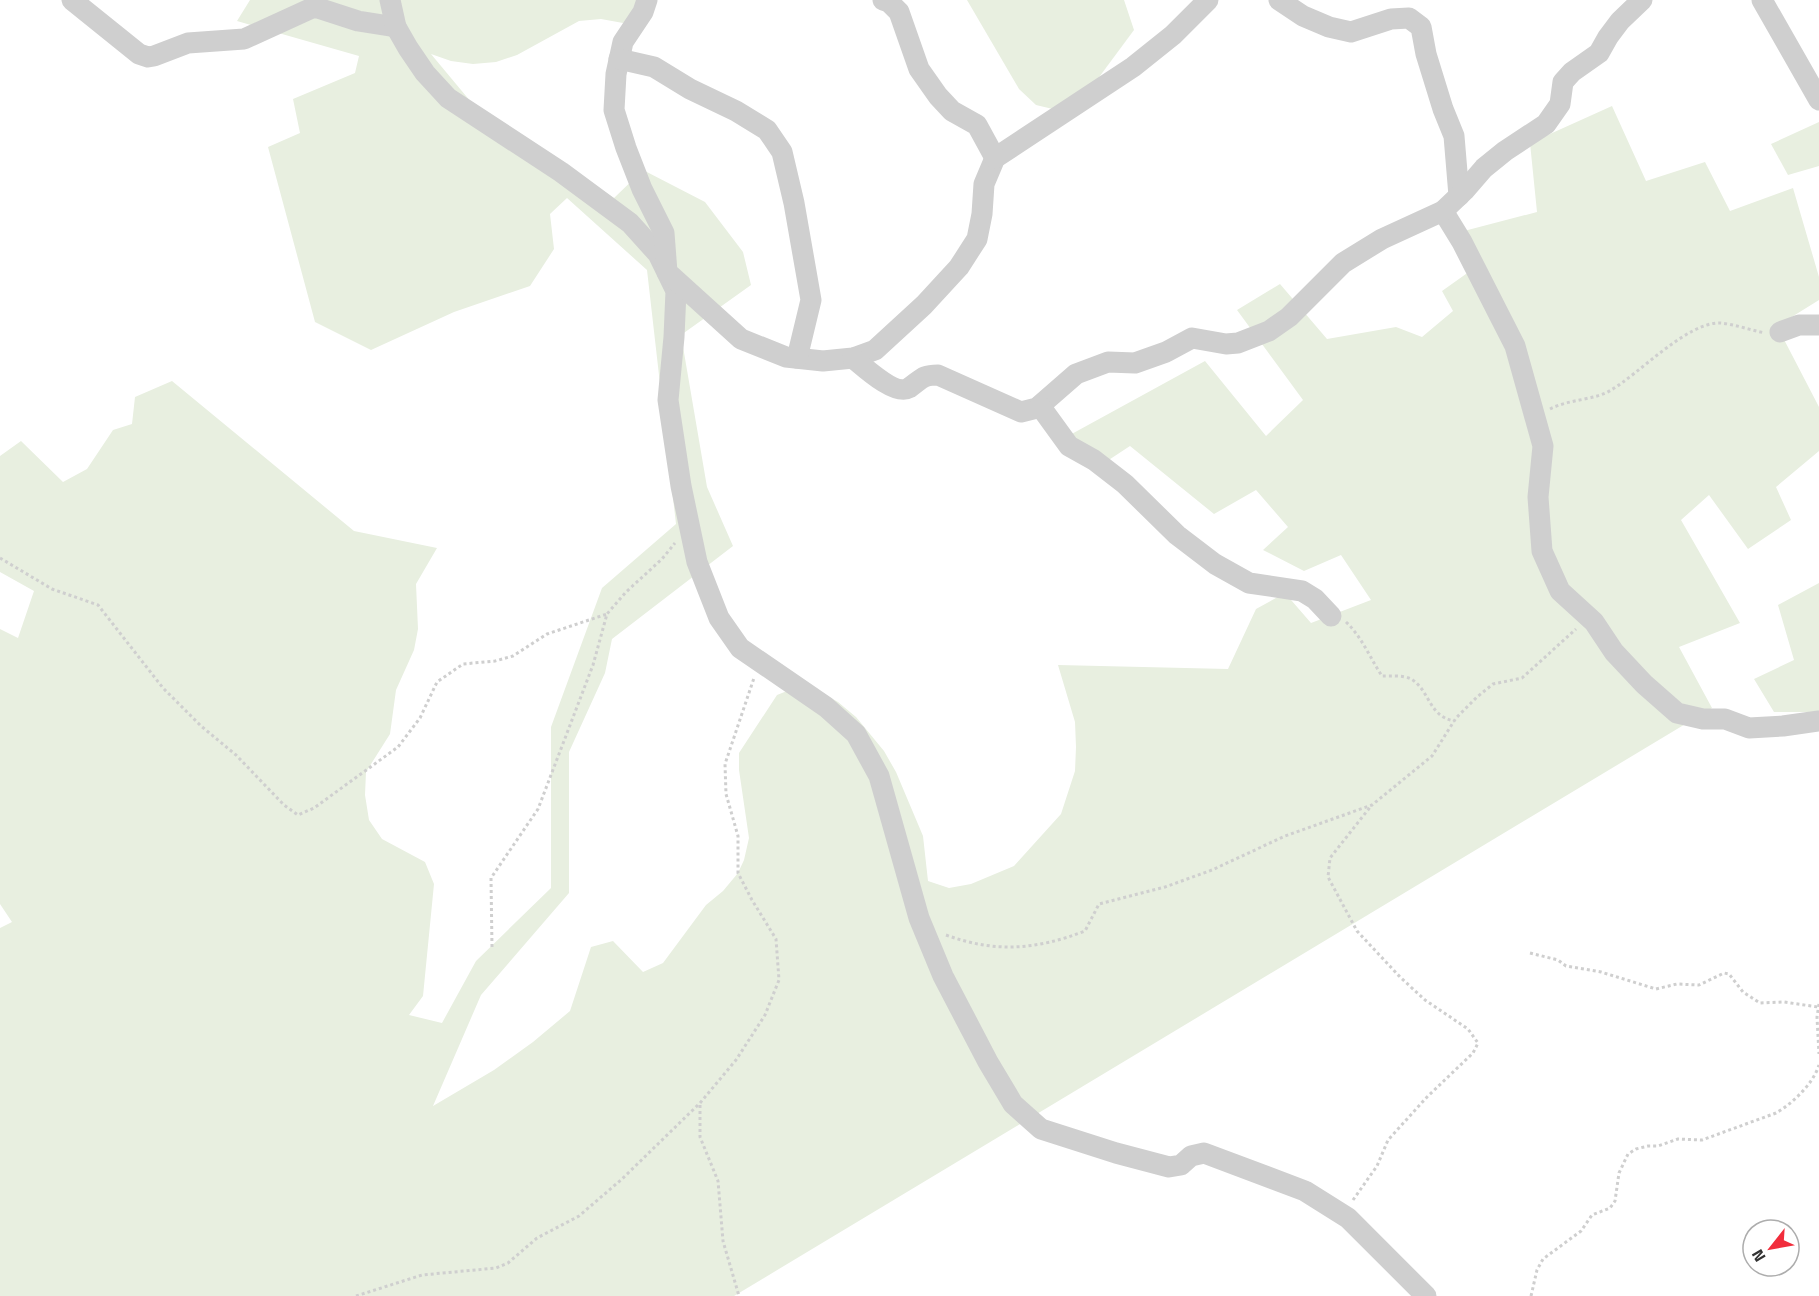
<svg xmlns="http://www.w3.org/2000/svg" width="1819" height="1296" font-family="'Titillium Web',sans-serif">
  <style>
    .green { fill: #e8efe0 }
    .lines { fill: none; stroke-linecap: round; stroke-linejoin: round }
    .path { stroke: #cfcfcf; stroke-width: 3; stroke-dasharray: 3 3; stroke-linecap: butt }
    .minor { stroke: #cfcfcf; stroke-width: 21 }
  </style>
  <rect width="100%" height="100%" fill="#fff"/>
  <g class="green">
    <path d="M250,0h395l-2,12 -20,11 -22,-4 -22,2 -62,34 -21,7 -23,2 -22,-3 -20,-7 40,48 143,96 29,-28 62,32 38,50 8,33 -70,50 26,152 26,59 -121,93 -7,34 -36,79v141l-88,102 -48,111 61,-36 39,-28 37,-31 21,-64 22,-6 30,31 20,-9 43,-58 17,-14 15,-18 6,-13 5,-22 -10,-68v-17l38,-58 20,-8 22,4 19,11 18,15 28,34 12,21 27,64 5,45 21,7 22,-4 43,-18 47,-52 14,-43 1,-24 -1,-25 -17,-57 170,4 28,-60 29,-16 26,30 60,-23 -30,-45 -37,16 -41,-21 25,-23 -32,-37 -42,24 -84,-68 -35,23 -27,-33 137,-75 61,75 37,-36 -66,-90 43,-26 47,55 69,-12 26,10 31,-26 -11,-20 38,-27 -16,-33 73,-19 -7,-69 82,-37 34,75 59,-19 25,49 63,-23 26,89v23l-42,26 42,81v44l-43,36 15,33 -43,29 -39,-54 -28,25 59,103 -61,24 33,61 -978,588h-734v-368l12,-6 -12,-18v-275l18,9 16,-47 -34,-19v-116l21,-15 42,41 24,-13 26,-39 19,-6 3,-27 37,-16 182,150 83,17 -21,36 2,45 -4,21 -18,40 -6,44 -24,38 -1,23 4,25 13,19 43,23 9,22 -11,112 -14,19 33,8 34,-62 75,-73v-161l51,-139 74,-64 -29,-254 -80,-72 -17,16 4,35 -24,37 -76,26 -83,38 -56,-28 -47,-175 32,-14 -7,-34 62,-26 4,-17 -122,-35z"/>
    <path d="M967,0h157l10,30 -40,54 -37,26 -21,-5 -17,-16z"/>
    <path d="M1819,122v44l-31,9 -17,-31z"/>
    <path d="M1819,583v129h-45l-20,-33 40,-19 -16,-55z"/>
  </g>
  <g class="lines">
    <g class="path">
      <path d="M1550,409c19,-10 46,-9 61,-19 28,-16 76,-68 109,-67 14,1 30,7 45,10"/>
      <path d="M0,558l52,31 46,16 65,83 38,38 35,29 48,50 14,10 16,-7 84,-61 22,-29 17,-36 26,-18 32,-3 18,-5 34,-22 60,-20"/>
      <path d="M1346,622c16,15 24,36 36,54 8,0 22,-1 29,3 19,11 17,37 43,42"/>
      <path d="M946,935c49,18 90,15 139,-4l14,-27 66,-17 47,-17 73,-34 87,-31 60,-49 24,-38 21,-21 16,-13 29,-6 54,-49"/>
      <path d="M492,947l-1,-69 47,-69 55,-144 14,-51 19,-22 36,-33 13,-16"/>
      <path d="M1530,953l28,7 8,6 35,6 55,17 21,-5 22,1 25,-12 5,1 14,18 17,11 24,-1 34,5"/>
      <path d="M1819,1004l-2,13 2,37"/>
      <path d="M700,1105v32l18,44 5,60 16,55"/>
      <path d="M1353,1200l24,-34 11,-26 39,-43 46,-44 5,-10 -10,-14 -43,-29 -25,-23 -43,-46 -29,-54 2,-19 41,-52"/>
      <path d="M356,1296l66,-21 74,-7 12,-5 29,-25 42,-22 43,-37 78,-76 36,-43 29,-45 14,-35 -3,-41 -24,-39 -14,-27v-37l-12,-42 -1,-30 29,-86"/>
      <path d="M1531,1296l6,-26 6,-11 38,-28 11,-16 18,-7 5,-7 4,-28 9,-19 8,-5 12,-3h10l20,-7 24,1 74,-27c17,-10 37,-29 43,-48"/>
    </g>
    <g class="minor">
      <path d="M72,0l67,54 9,3 6,-1 34,-13 56,-4 68,-31h6l40,13 38,6"/>
      <path d="M390,0l6,27 12,21 17,25 23,25 113,74 69,51 28,31 18,37 -2,46 -6,63 13,86 16,76 22,56 21,30 86,59 30,27 23,42 40,142 24,58 45,86 25,42 28,25 75,24 53,14 12,-2 10,-9 13,-3 101,38 43,27 78,78"/>
      <path d="M647,0l-4,12 -20,30 -7,32 -2,36 12,38 16,41 22,44 3,39 74,67 45,18 37,4 30,-3 22,-8 49,-45 35,-38 18,-28 5,-25 2,-30 11,-26 138,-91 40,-32 35,-35"/>
      <path d="M883,0l6,2 10,10 20,57 19,27 14,15 25,14 18,33"/>
      <path d="M1279,0l24,16 26,11 22,5 40,-13 18,-1 12,9 5,27 17,55 11,27 5,60"/>
      <path d="M1762,0l57,100"/>
      <path d="M619,59l35,8 36,22 46,22 31,19 15,22 12,51 17,97 -14,58"/>
      <path d="M1443,211l19,31 53,104 28,100 -5,51 4,54 18,40 34,31 20,30 30,32 33,29 26,6h22l24,9 34,-2 36,-5"/>
      <path d="M1780,332l19,-7h20"/>
      <path d="M853,358c11,9 42,38 56,30 13,-9 13,-13 29,-13l83,37 16,-4 39,-34 32,-12 27,1 31,-11 26,-14 34,6 12,-1 31,-12 20,-14 54,-54 39,-24 61,-28 22,-21 19,-22 21,-17 41,-27 14,-20 3,-22 9,-10 27,-19 9,-16 12,-16 22,-21"/>
      <path d="M1040,406l29,40 25,14 31,24 52,51 38,29 34,19 53,8 13,8 16,17"/>
    </g>
  </g>
  <g transform="translate(1771 1248) rotate(239)"><circle r="28" fill="#ffffff" stroke="#adadad" stroke-width="1.5"/>
  <path d="M0-4.5L10 22L0 15L-10 22Z" fill="#f12d3c"/>
  <text y="-9" font-size="16" font-weight="bold" text-anchor="middle" fill="#323232">N</text>
  </g>
</svg>
